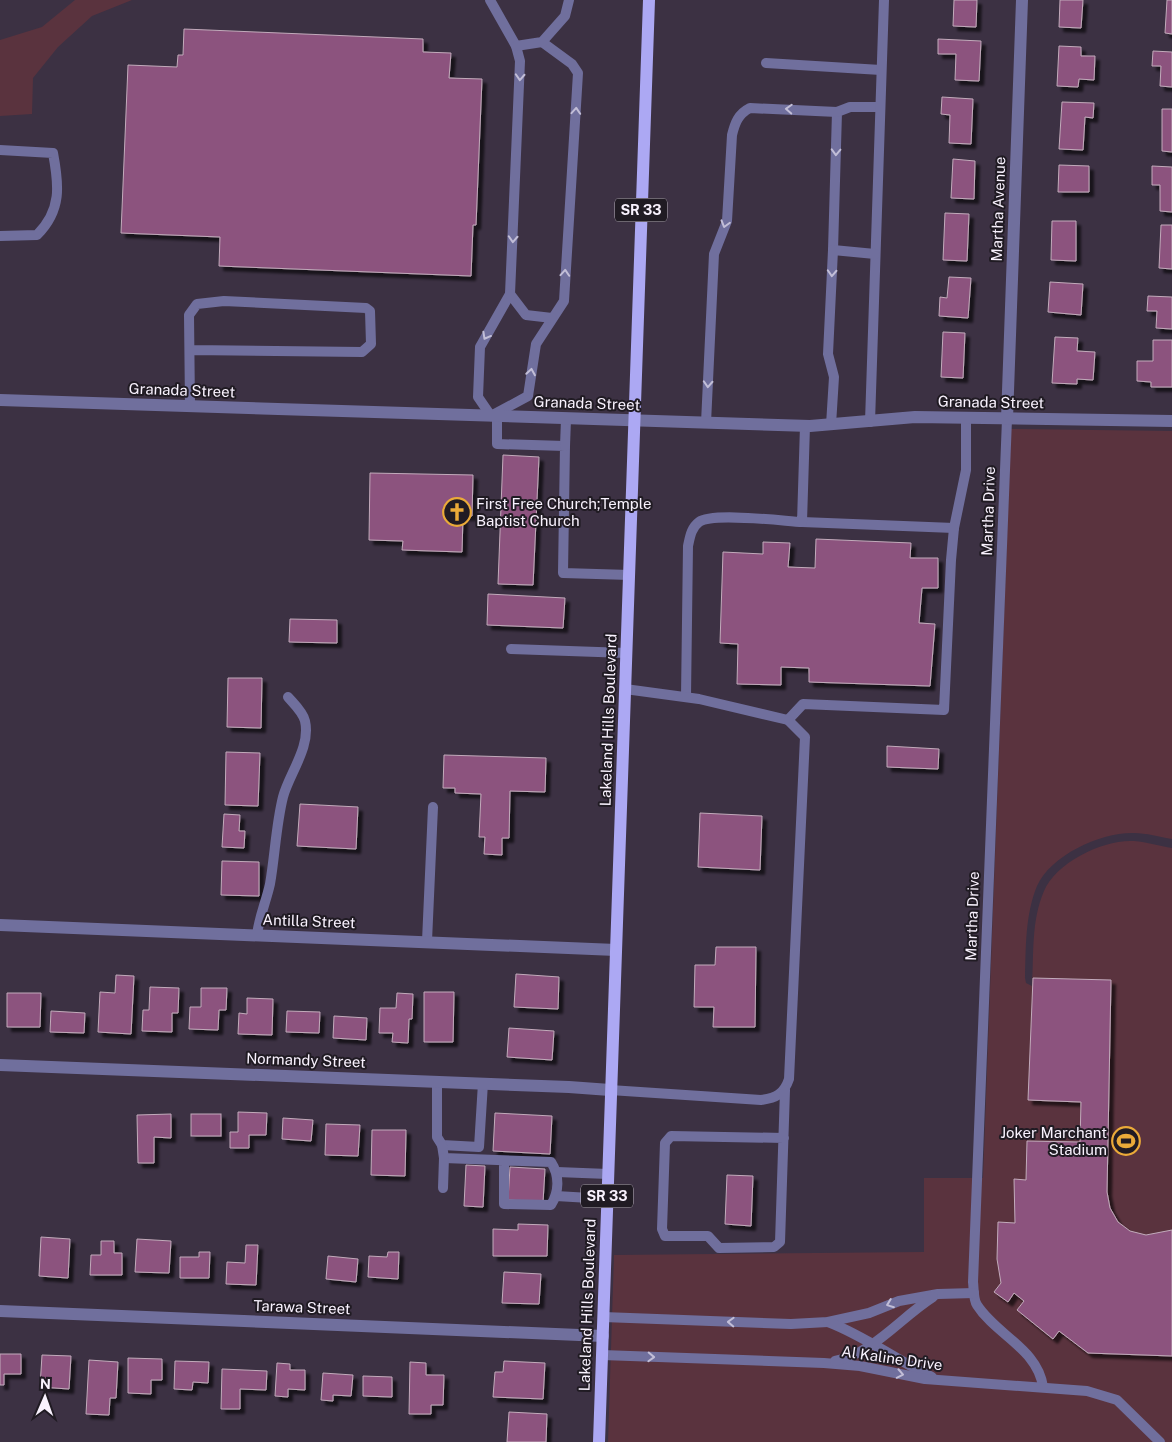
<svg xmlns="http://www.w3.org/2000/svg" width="1172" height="1442" font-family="'Public Sans',sans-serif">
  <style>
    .green { fill: #5a333e }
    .building { fill: #8c537e; stroke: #c2abbb; filter: url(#shadow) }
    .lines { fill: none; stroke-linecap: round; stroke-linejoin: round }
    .service { stroke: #706f9d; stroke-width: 10 }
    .minor { stroke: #706f9d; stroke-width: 12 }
    .tertiary { stroke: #706f9d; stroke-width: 12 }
    .primary { stroke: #aca8f3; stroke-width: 12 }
    .oneway { stroke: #c2bed7 }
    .labels { text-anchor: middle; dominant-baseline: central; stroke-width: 4; stroke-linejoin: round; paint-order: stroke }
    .shield { fill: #201b23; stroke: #b8b2bc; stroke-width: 1 }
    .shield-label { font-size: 14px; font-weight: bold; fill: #f9f2fe }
    .street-label { font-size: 15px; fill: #f9f2fe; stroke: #201b23 }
    .poi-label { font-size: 15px; fill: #f9f2fe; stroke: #201b23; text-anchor: start }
  </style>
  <defs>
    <filter id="shadow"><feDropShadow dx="4.5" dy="4.5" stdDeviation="1" flood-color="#0009"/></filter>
  </defs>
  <rect width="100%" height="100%" fill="#3c3143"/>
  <g class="green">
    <path d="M75,0h57l-40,16 -34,31 -25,31 -1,36 -32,2v-76l42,-13z"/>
    <path d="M1011,429l161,2v408c-12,-2 -26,-6 -38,-6 -33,-1 -83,22 -97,53 -12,29 -11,62 -12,92l1,5 6,3c2,-31 -1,-65 12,-95 12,-29 60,-52 90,-50 13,1 26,5 38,7v594h-564l6,-187 310,-3v-74h59z"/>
  </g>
  <g class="building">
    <path d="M954,0h23l-1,27 -23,-1z"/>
    <path d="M1060,0h23l-2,28 -22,-1z"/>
    <path d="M1167,0h5v34l-7,-1z"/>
    <path d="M184,29l239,10v13l28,1 -2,25 33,1 -6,146h-3l-2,51 -252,-10 1,-29 -99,-4 7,-168 49,2 1,-12h5z"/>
    <path d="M938,39l43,2 -2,40 -24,-1 1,-26h-18z"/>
    <path d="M1059,46l22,1v9h14l-1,24 -15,-1 -1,8 -21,-1z"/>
    <path d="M1153,51l19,1v35l-12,-1 1,-20h-9z"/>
    <path d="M942,97l31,2 -2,45 -22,-1 1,-28 -9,-1z"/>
    <path d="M1062,102l32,1 -1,15 -8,-1 -2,33 -24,-1z"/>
    <path d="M1162,109h10v43l-10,-1z"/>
    <path d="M953,159l22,2 -1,38 -23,-1z"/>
    <path d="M1059,165l30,1v26h-31z"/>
    <path d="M1152,166l20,1v45l-12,-1v-26h-8z"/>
    <path d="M945,213l24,1 -2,47 -24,-1z"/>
    <path d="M1052,221h24v40l-25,-1z"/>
    <path d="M1161,225h11v44l-13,-1z"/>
    <path d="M949,277l22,1 -3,40 -29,-2 1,-19 7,1z"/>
    <path d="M1050,282l33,2 -2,31 -33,-3z"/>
    <path d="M1148,296l24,1v32l-16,-1 1,-17h-10z"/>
    <path d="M943,332l22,1 -2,45 -22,-1z"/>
    <path d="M1055,337l23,1 -1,13 18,1 -2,28 -16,-1v5l-25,-1z"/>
    <path d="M1153,340h19v47h-21v-5l-14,-1v-20h16z"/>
    <path d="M503,455l36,2 -6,128 -35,-1z"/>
    <path d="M370,473l103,2 -1,41h-9l-1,36 -60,-2 1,-9 -34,-1z"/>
    <path d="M816,539l95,4 -1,15h28v30h-16l-3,35 16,1 -5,62 -121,-4v-14l-28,-1v18l-44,-1 1,-40 -18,-1 3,-91 40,2v-12l27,1 -2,24 27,1z"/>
    <path d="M488,594l77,4 -2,30 -76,-3z"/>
    <path d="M290,619l47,1v23l-48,-1z"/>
    <path d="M228,678h34l-1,50 -34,-1z"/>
    <path d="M887,746l52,3 -1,20 -51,-2z"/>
    <path d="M226,752l34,1 -2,53 -33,-1z"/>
    <path d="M444,755l102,3 -1,34 -35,-1 -1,47h-7v17l-18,-1 1,-17h-6l2,-43 -26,-1v-5h-12z"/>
    <path d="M300,804l58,3 -2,42 -59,-3z"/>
    <path d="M700,813l62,3 -2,54 -62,-3z"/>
    <path d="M224,814l16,1 -1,16h6l-1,17 -22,-1z"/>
    <path d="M222,861l37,1v34l-38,-1z"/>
    <path d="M716,947h40l-1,80h-42l1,-20h-20l1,-42h20z"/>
    <path d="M516,974l43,3 -1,32 -44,-2z"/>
    <path d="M116,975l18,1 -3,58 -33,-2 2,-40 15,1z"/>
    <path d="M1033,978l78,2 -4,212 3,16 8,14 12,9 16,4 26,-5v126l-84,-3 -29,-22 -6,8 -36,-29 7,-9 -10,-8 -6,9 -14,-10 7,-9 -4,-24 1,-37 17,1 -1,-44 12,1 1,-39 53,1 1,-40 -53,-2z"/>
    <path d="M150,987l29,1 -1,25h-6v19l-30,-1 1,-21h6z"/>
    <path d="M201,988h26l-1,22h-7l-1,20 -29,-1 1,-22h11z"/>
    <path d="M424,992h30l-1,50h-29z"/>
    <path d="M7,993h34l-1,34h-33z"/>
    <path d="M397,993l16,1 -1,25h-3l-1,24 -16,-1 1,-9h-14l1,-25h16z"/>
    <path d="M247,998l26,1 -1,36 -34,-1 1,-21 8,1z"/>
    <path d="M51,1011l34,2 -1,20 -34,-1z"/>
    <path d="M287,1011l33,1 -1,21 -33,-1z"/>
    <path d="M334,1016l33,2 -1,22 -33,-2z"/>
    <path d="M509,1028l45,3 -2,29 -45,-3z"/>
    <path d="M238,1112l29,1 -1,22h-17v13h-19v-16h8z"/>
    <path d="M495,1113l57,3 -2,38 -57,-3z"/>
    <path d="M171,1114v24l-17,-1v26h-16l-1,-48z"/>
    <rect x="191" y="1114" width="30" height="22"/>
    <path d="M283,1118l30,2 -2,21 -29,-2z"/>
    <path d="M326,1124l34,1 -2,31 -33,-1z"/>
    <path d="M372,1130h34l-1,46 -34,-1z"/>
    <path d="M466,1165l19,1 -2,41 -19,-1z"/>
    <path d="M510,1167l35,2 -2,33 -35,-2z"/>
    <path d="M727,1175l26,1 -2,50 -26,-2z"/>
    <path d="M518,1224l30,1 -1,31h-54v-27l25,1z"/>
    <path d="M41,1237l29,2 -2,39 -29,-2z"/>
    <path d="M137,1239l34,2 -2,32 -34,-1z"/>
    <path d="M101,1241h13v12h8v22h-32l1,-20h10z"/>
    <path d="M246,1245h12l-2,40 -30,-1 1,-22 18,1z"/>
    <path d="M199,1252h11l-1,26h-29v-21h19z"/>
    <path d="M388,1252h11l-1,27 -30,-2 1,-21 18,1z"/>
    <path d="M328,1256l30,3 -2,23 -30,-3z"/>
    <path d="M504,1272l37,2 -2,30 -37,-1z"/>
    <path d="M0,1354h21v20h-17v11h-4z"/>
    <path d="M42,1355l29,1 -2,33 -29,-2z"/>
    <path d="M128,1358l34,1v21h-11v14l-23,-1z"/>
    <path d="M89,1360l29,2 -2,36h-6l-1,17 -23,-1z"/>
    <path d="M175,1361l34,1 -1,21 -15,-1 -1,8 -18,-1z"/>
    <path d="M504,1361l41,2 -2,36 -50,-2 2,-25h8z"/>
    <path d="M410,1362l16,1v12h18l-1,30h-12v9h-22z"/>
    <path d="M277,1363l13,1v6h15v20l-17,-1v8l-13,-1z"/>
    <path d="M222,1369l45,2 -1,19 -26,-1v20h-19z"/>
    <path d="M323,1373l30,2 -2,21 -18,-1v6l-12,-1z"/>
    <path d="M363,1376l29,1v20l-29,-1z"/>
    <path d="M509,1412l38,2 -1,28h-39z"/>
  </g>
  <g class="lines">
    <g class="service">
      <path d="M490,0l26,46 4,15 -10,233 -30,53 -2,50 13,19 37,-20 8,-52 28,-43 14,-228 -6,-9 -30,-22"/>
      <path d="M516,46l26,-4 23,-26 4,-16"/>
      <path d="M766,63l115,7"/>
      <path d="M0,150l53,3c6,32 9,57 -16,82l-37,1"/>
      <path d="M833,250l4,-138 13,-5h30"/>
      <path d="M510,294l16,21 26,3"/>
      <path d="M190,350l172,2 9,-8 -1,-33 -4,-3 -142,-7 -27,3 -8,11 1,92"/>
      <path d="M497,417v27l68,2 -2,127 67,2"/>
      <path d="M1007,419l-34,863c1,7 0,17 4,23 19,30 61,44 66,82"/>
      <path d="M870,422l14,-422"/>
      <path d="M706,423l8,-169 13,-33 5,-86c3,-12 6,-21 18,-27l87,4"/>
      <path d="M831,425l3,-48 -6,-23 5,-104 42,4"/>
      <path d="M565,446l1,-27"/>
      <path d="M802,522l152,6"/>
      <path d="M511,649l116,4"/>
      <path d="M686,696l2,-150c2,-9 3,-18 11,-24 13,-10 84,-1 103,0l3,-96"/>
      <path d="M788,720l15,-16 141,6 7,-150 3,-32 12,-58v-52"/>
      <path d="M257,935c2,-18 9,-33 13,-51 5,-29 6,-59 13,-87 6,-23 28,-50 22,-76 -2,-9 -11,-17 -17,-24"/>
      <path d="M427,941l6,-134"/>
      <path d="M437,1082v55l5,8 37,2 4,-64"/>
      <path d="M610,1090l151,10c15,-2 23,-6 28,-21l16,-342 -17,-17 -89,-21 -74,-10"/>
      <path d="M784,1138l-113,-2 -6,7 -3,86 3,7h43l11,12 55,-1 6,-5 5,-152"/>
      <path d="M442,1145l2,13 107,4c9,14 8,30 0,43l-47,-1v-43"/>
      <path d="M557,1172l51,2"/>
      <path d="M443,1188l1,-30"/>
      <path d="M556,1196l51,3"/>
      <path d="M603,1317l188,7 37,-2 41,-9 30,-12 39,-7 36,-1"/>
      <path d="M828,1322c37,14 68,38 104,55"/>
      <path d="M602,1355l222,8 36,3 65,13 162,12 30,9 43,42"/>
      <path d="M835,1361c39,-8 65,-43 98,-64"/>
    </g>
    <g class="minor">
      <path d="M1007,419l15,-419"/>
      <path d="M0,925l616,25"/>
      <path d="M0,1065l569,22 41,3"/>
      <path d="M0,1311l603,25"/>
    </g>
    <path class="tertiary" d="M0,400l810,26 105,-9 257,4"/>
    <path class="primary" d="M599,1442l50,-1442"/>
  </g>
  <defs><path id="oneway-chevron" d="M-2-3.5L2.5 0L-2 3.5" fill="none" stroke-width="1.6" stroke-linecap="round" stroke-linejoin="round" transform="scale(1.25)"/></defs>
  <g class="oneway">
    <use href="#oneway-chevron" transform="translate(520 77) rotate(93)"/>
    <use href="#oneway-chevron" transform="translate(789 109) rotate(-177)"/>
    <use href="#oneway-chevron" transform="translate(576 111) rotate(-86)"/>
    <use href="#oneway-chevron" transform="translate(836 152) rotate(92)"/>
    <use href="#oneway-chevron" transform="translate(725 224) rotate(106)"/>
    <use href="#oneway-chevron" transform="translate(513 239) rotate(93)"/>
    <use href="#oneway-chevron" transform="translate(565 273) rotate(-86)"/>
    <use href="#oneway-chevron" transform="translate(832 273) rotate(93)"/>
    <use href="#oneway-chevron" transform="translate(486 336) rotate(119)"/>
    <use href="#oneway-chevron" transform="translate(531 372) rotate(-81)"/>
    <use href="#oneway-chevron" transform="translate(708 384) rotate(93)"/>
    <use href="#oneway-chevron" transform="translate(890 1304) rotate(159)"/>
    <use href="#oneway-chevron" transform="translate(731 1322) rotate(-178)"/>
    <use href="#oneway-chevron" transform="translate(651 1357) rotate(2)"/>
    <use href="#oneway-chevron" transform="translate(900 1374) rotate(11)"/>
  </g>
  <defs>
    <symbol id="church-ring" viewBox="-11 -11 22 22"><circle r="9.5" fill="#201b23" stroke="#eaaa39" stroke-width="1.5"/><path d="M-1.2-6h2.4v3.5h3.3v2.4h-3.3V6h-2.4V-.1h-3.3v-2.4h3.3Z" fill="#eaaa39"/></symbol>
    <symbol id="stadium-ring" viewBox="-11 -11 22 22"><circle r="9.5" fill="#201b23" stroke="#eaaa39" stroke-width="1.5"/><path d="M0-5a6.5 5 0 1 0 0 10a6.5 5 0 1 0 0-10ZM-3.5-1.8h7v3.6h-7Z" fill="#eaaa39"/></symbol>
  </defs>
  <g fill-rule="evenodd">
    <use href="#church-ring" x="441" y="496" width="32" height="32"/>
    <use href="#stadium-ring" x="1110" y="1125" width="32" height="32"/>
  </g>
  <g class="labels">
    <g class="shield">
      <rect x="615" y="198.5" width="52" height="23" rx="4"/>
      <rect x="581" y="1184.5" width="52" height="23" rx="4"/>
    </g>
    <g class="shield-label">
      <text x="641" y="210">SR 33</text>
      <text x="607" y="1196">SR 33</text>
    </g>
    <g class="street-label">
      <text transform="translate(998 209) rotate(-88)">Martha Avenue</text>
      <text transform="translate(182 390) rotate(2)">Granada Street</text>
      <text transform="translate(991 402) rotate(1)">Granada Street</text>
      <text transform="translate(587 403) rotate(2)">Granada Street</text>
      <text transform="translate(988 511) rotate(-88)">Martha Drive</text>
      <text transform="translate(608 720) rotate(-88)">Lakeland Hills Boulevard</text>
      <text transform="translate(972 916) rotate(-88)">Martha Drive</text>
      <text transform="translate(309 921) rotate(2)">Antilla Street</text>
      <text transform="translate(306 1060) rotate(2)">Normandy Street</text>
      <text transform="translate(587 1305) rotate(-88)">Lakeland Hills Boulevard</text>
      <text transform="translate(302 1307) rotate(2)">Tarawa Street</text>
      <text transform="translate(892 1358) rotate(8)">Al Kaline Drive</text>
    </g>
    <g class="poi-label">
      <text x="476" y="503">First Free Church;Temple<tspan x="476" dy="17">Baptist Church</tspan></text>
      <text x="1107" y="1132" text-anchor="end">Joker Marchant<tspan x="1107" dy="17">Stadium</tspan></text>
    </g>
  </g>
  <g transform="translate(45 1397) rotate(2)" stroke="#201b23" stroke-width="4" paint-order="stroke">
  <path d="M0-4L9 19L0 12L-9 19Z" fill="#f9f2fe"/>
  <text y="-8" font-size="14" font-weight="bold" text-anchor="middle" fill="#f9f2fe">N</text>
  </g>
</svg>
